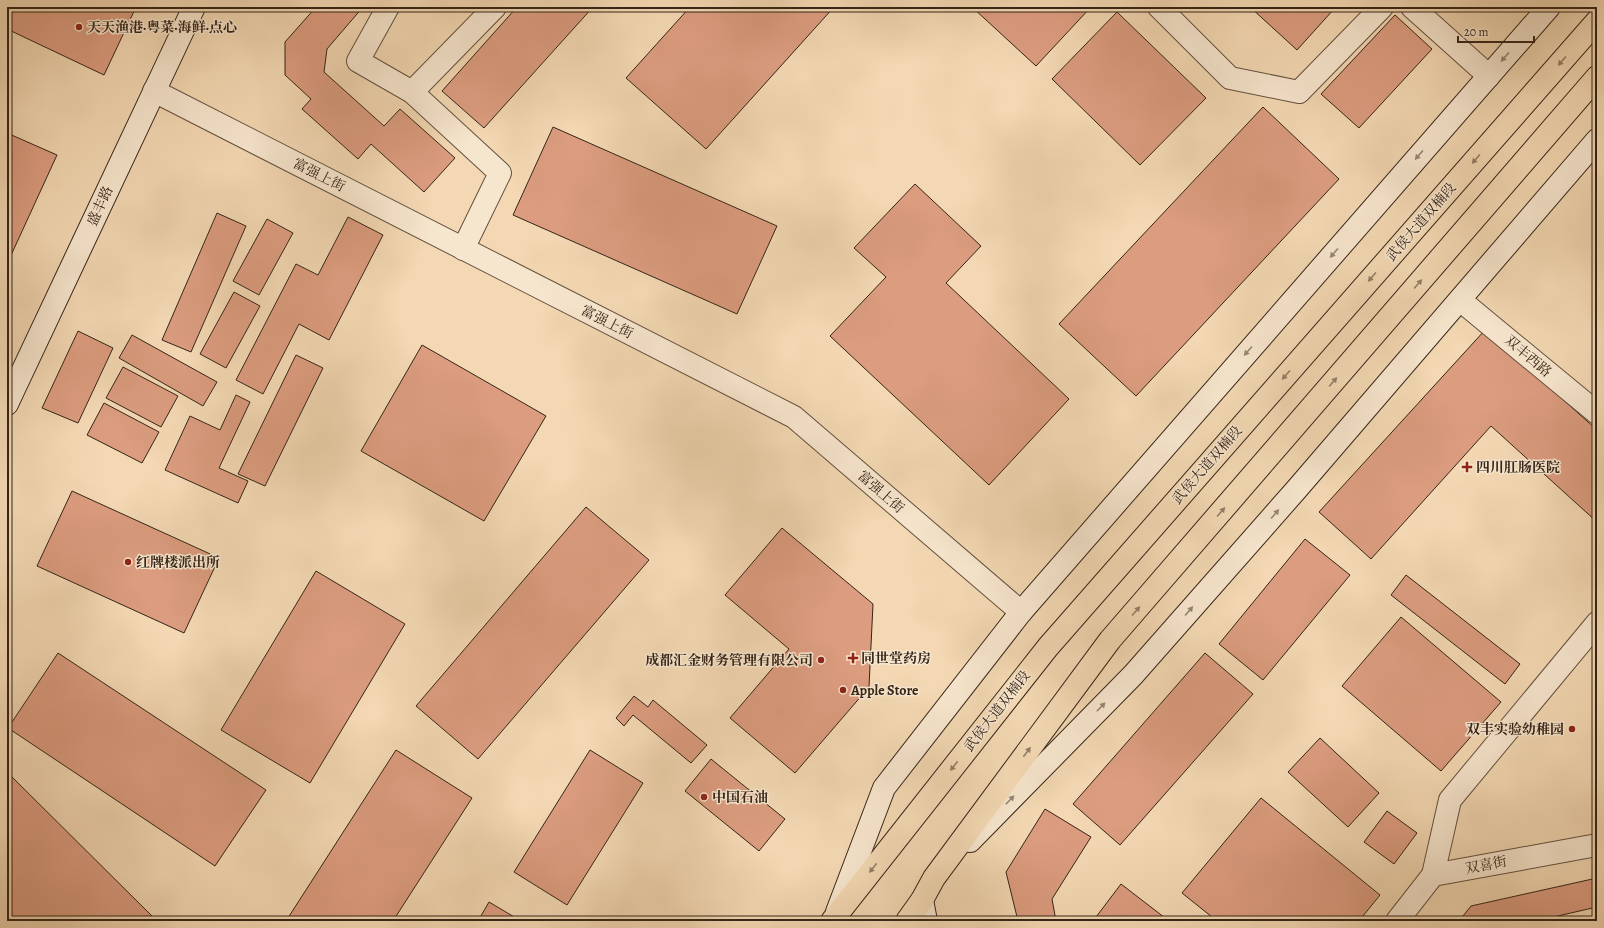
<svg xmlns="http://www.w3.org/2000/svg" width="1604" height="928" font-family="Alegreya,'Noto Serif SC',serif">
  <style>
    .building { fill: #db9c7f; stroke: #352418 }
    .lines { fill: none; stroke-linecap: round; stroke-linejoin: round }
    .street-casing { stroke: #64513f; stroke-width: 24 }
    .secondary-casing { stroke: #352418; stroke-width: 24 }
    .primary-casing { stroke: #352418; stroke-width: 24 }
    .street { stroke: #f7e6ce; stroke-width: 22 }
    .secondary { stroke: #f7e6ce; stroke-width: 22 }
    .primary { stroke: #f3d8b3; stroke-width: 22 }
    .oneway { fill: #968573 }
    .oneway2 { fill: #947e66 }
    .poi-dot { fill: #8f2418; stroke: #f7e6ce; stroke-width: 1.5 }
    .labels { text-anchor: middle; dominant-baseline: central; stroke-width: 3; stroke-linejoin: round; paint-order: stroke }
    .poi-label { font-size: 14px; font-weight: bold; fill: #352418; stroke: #f7e6ce; text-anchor: start }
    .street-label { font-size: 14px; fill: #352418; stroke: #f7e6ce }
  </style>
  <rect width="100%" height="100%" fill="#f3d8b3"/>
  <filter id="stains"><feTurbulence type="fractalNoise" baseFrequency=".005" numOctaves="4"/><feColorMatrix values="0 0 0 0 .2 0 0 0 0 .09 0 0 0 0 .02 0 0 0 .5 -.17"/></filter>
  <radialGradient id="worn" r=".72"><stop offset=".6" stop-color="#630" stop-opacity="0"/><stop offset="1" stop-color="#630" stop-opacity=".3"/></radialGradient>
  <g class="building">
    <path d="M7,7h129l-32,68 -97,-46z"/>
    <path d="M316,7h47l-36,42 -3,23 60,54 16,-17 55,49 -31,34 -53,-48 -13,15 -56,-50 9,-10 -26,-24v-33z"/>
    <path d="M517,7h76l-109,121 -42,-37z"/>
    <path d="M690,7h144l-128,142 -80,-71z"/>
    <path d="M972,7h119l-55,59z"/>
    <path d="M1250,7h81l3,2 -37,41z"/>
    <path d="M1117,12l89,86 -66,67 -88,-86z"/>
    <path d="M1395,15l37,34 -73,79 -38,-34z"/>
    <path d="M1263,107l76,72 -203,217 -77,-72z"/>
    <path d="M553,127l224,99 -40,88 -224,-99z"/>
    <path d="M7,133l50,22 -50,109z"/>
    <path d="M915,184l66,62 -35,37 123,116 -80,86 -159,-149 56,-59 -32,-29z"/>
    <path d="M217,213l29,13 -55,126 -29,-12z"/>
    <path d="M348,217l35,18 -54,105 -30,-16 -36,70 -27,-14 60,-116 22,11z"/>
    <path d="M267,219l26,14 -34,62 -26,-14z"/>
    <path d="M234,292l26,14 -34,62 -26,-14z"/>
    <path d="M1485,330l112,100v92l-106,-96 -120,133 -52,-47z"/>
    <path d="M78,331l35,17 -35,75 -36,-15z"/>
    <path d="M132,335l85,47 -14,24 -84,-48z"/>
    <path d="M422,345l124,71 -62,105 -123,-70z"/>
    <path d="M296,355l27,13 -58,118 -27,-12z"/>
    <path d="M123,367l55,29 -17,31 -55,-29z"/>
    <path d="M236,395l14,7 -31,66 29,13 -10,22 -73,-33 25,-54 30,14z"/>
    <path d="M104,403l55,29 -17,31 -55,-28z"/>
    <path d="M72,491l147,67 -35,75 -147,-67z"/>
    <path d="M586,507l63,53 -171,199 -62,-53z"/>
    <path d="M782,528l91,76 -4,83 -74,86 -65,-55 59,-69 -64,-54z"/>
    <path d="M1305,539l45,36 -87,105 -44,-36z"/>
    <path d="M316,571l89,53 -95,159 -89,-53z"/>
    <path d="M1406,575l114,89 -15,20 -114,-89z"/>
    <path d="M1401,617l100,85 -60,69 -99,-85z"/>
    <path d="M58,653l208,137 -51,76 -207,-138z"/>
    <path d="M1205,653l48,41 -133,151 -47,-41z"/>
    <path d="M634,696l14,11 5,-7 54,45 -16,18 -58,-48 -9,11 -8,-8z"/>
    <path d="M1320,738l59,55 -31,34 -60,-55z"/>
    <path d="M396,750l76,48 -79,123h-107z"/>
    <path d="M590,750l53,33 -76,122 -53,-33z"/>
    <path d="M711,759l74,60 -26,32 -74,-60z"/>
    <path d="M7,772l150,149h-150z"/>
    <path d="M1261,798l119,97 -21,26h-142l-35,-28z"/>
    <path d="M1045,809l46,28 -39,62 4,22h-38l-12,-49z"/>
    <path d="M1387,811l30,22 -23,31 -30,-22z"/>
    <path d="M1597,878v29l-61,14h-77l12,-15z"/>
    <path d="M1121,884l48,37h-76z"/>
    <path d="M489,902l32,19h-43z"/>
  </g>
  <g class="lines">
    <defs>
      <g id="street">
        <path d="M388,7l-30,54 54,31 83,-85"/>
        <path d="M1159,7l71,71 69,14 83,-85"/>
        <path d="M1412,7l77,69"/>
        <path d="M154,91l640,326 227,195"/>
        <path d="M412,92l88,81 -37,76"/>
        <path d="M1460,300l137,113"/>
        <path d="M1433,875l17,-75 147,-177"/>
        <path d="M1397,921l36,-46 164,-30"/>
      </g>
      <g id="secondary">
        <path d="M7,404l187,-397"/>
        <path d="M970,841l163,-166 163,-185 301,-350"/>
        <path d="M922,900l4,21"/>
        <path d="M837,912l47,-124 137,-176 528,-605"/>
      </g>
      <g id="primary">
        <path d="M832,921l216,-274 549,-626"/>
        <path d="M907,921l15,-21 12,-22 176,-238 487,-563"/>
      </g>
    </defs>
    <use href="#street" class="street-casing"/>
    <use href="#secondary" class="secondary-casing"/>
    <use href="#primary" class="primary-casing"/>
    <use href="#street" class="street"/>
    <use href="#secondary" class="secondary"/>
    <use href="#primary" class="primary"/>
  </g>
  <defs><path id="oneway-solid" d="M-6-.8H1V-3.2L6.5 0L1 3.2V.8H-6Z"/></defs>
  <g class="oneway">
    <use href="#oneway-solid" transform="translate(1505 57) rotate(131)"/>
    <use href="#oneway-solid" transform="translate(1419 155) rotate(131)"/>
    <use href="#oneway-solid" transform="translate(1334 253) rotate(131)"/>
    <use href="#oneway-solid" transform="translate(1248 351) rotate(131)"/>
    <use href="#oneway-solid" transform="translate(1275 514) rotate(-49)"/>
    <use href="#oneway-solid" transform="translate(1189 611) rotate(-49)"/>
    <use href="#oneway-solid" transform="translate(1101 707) rotate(-46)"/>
    <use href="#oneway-solid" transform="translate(1010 800) rotate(-46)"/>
  </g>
  <g class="oneway2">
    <use href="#oneway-solid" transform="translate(1562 61) rotate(131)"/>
    <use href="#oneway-solid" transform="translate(1476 159) rotate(131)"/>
    <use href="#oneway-solid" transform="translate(1372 277) rotate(131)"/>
    <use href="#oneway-solid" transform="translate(1418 284) rotate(-49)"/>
    <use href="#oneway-solid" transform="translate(1286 375) rotate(131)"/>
    <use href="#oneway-solid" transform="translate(1333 382) rotate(-49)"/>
    <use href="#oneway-solid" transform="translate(1221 512) rotate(-49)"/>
    <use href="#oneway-solid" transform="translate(1136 611) rotate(-49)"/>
    <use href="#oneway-solid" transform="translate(1027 752) rotate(-53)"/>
    <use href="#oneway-solid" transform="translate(954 766) rotate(128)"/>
    <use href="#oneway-solid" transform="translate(873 868) rotate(128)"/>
  </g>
  <g class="poi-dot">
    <circle cx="79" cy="27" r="4"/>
    <path d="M1465 461h4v4h4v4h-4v4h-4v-4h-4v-4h4z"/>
    <circle cx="128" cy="562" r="4"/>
    <path d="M851 652h4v4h4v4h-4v4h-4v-4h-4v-4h4z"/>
    <circle cx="821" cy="660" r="4"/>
    <circle cx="843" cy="690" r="4"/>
    <circle cx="1572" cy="729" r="4"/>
    <circle cx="704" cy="797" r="4"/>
  </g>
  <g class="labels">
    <g class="poi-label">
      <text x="87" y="27">天天渔港·粤菜·海鲜·点心</text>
      <text x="1476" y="467">四川肛肠医院</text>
      <text x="136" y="562">红牌楼派出所</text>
      <text x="861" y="658">同世堂药房</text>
      <text x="813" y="660" text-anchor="end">成都汇金财务管理有限公司</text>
      <text x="851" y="690">Apple Store</text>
      <text x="1564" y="729" text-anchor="end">双丰实验幼稚园</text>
      <text x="712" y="797">中国石油</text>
    </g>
    <g class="street-label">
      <text transform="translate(319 175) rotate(27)">富强上街</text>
      <text transform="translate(100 206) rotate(-65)">盛丰路</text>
      <text transform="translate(1421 222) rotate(-49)">武侯大道双楠段</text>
      <text transform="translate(607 322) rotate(27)">富强上街</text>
      <text transform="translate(1528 356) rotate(40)">双丰西路</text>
      <text transform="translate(1207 465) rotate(-49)">武侯大道双楠段</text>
      <text transform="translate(881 492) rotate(41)">富强上街</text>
      <text transform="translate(997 711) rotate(-52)">武侯大道双楠段</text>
      <text transform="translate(1486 865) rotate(-11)">双喜街</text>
    </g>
  </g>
  <rect width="1604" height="928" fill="none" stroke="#f3d8b3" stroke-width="24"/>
  <rect x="8" y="8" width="1588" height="912" fill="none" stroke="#352418" stroke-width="2"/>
  <rect x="12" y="12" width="1580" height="904" fill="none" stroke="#352418"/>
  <path d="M1458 36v6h76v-6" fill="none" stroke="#352418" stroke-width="2"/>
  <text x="1464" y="36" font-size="12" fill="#352418" stroke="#f7e6ce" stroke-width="3" paint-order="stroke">20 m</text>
  <rect width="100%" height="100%" filter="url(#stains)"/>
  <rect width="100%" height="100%" fill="url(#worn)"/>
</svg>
